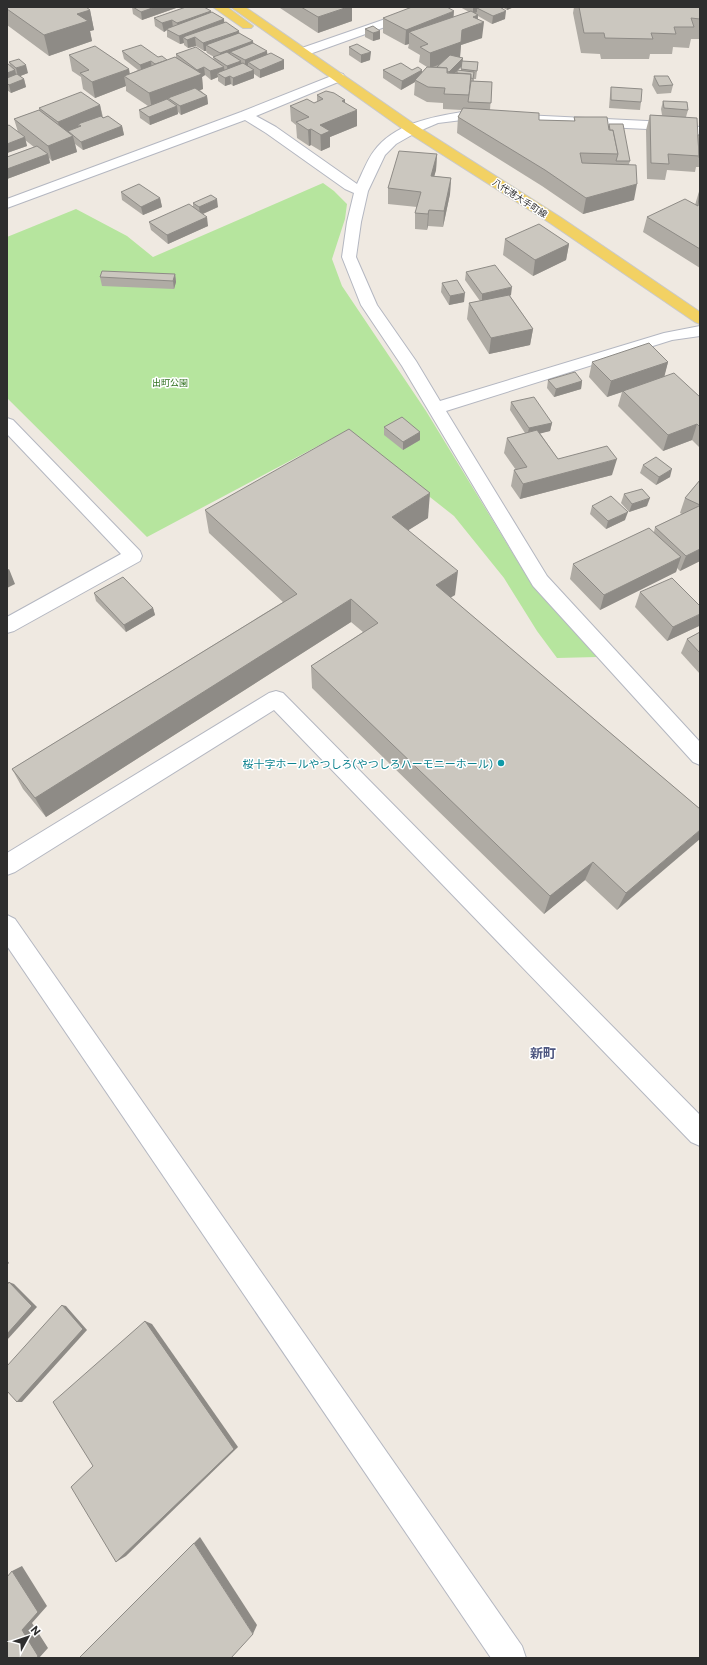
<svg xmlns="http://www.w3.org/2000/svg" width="707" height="1665" font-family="Commissioner,'Noto Sans JP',sans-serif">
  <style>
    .green { fill: #b6e59e }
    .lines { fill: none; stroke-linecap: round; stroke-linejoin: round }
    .minor-casing { stroke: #b4b7c1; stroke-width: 2 }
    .major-casing { stroke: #c9c9c9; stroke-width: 2 }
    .minor { fill: #fff; fill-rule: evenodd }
    .major { fill: #f2d163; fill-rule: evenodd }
    .wall { fill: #afaba4; fill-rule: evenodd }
    .shaded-wall { fill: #8e8b86 }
    .building { fill: #cbc7bf; stroke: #8e8b86 }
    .culture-dot { fill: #0f9aa8; stroke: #fff; stroke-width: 1.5 }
    .labels { text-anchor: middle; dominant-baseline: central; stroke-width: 3; stroke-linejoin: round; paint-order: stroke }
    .far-street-label { font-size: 9px; fill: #2e2e2e; stroke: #fff }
    .far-park-label { font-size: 9px; fill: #2c6e1b; stroke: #fff }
    .culture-label { font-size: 11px; fill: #0d838f; stroke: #fff; text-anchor: end }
    .quarter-label { font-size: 13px; font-weight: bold; fill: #4d5680; stroke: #fff }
  </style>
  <rect width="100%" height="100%" fill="#efe9e1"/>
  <path class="green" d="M323,183l11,8 13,13 -2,15 -13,40 10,27 84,125 108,177 63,69 -40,1 -20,-27 -33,-53 -50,-62 -108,-85 -199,106 -140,-139v-161l69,-28 51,27 26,21z"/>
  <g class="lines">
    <defs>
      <g id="minor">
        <path d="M420,7h17l-2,2 -128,46h-8l-2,-3 2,-3z"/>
        <path d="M339,73l4,1 2,3 -2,3 -87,36 20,11 81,57c5,-10 10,-24 17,-33 20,-27 57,-34 88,-39l185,9 53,6v8l-53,-6 -185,-9 -24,3 -21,9 -21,12 -11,11 -17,36 -7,31 -5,35 21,48 39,56 24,40 224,-68 36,-7v10l-28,4 -226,71 101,165 153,166v23l-7,-3 -160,-176 -131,-220 -41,-61 -19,-48 5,-35 7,-29 -9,-4 -79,-56 -21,-13 -238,88v-9l234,-87z"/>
        <path d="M7,418l6,2 127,131 2,5 -2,5 -126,70 -7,2v-16l114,-63 -114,-120z"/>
        <path d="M276,691l7,2 417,422v31l-9,-4 -417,-432 -259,162 -8,3v-22l262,-160z"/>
        <path d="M7,915l8,4 507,727 4,12h-35l-484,-712z"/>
      </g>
      <g id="major">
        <path d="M213,7h14l26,19 -2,2h-8z"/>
        <path d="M231,7h14l172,119 143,91 140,95v12l-5,-2 -145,-99 -143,-91z"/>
      </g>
    </defs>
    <use href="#minor" class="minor-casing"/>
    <use href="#major" class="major-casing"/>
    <use href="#minor" class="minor"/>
    <use href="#major" class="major"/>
  </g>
  <g class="wall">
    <path d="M7,7l83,3 4,20 -4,1 2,10 -43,15 -42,-31z"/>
    <path d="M132,7h47l-37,13 -9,-6z"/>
    <path d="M280,7h72v14l-34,12 -38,-25z"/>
    <path d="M460,7h40l5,12 -13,5 -14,-8v3l4,19 -21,7 -1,12 3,4 15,1 -2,17h-2v2l18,1 -2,28 49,10 35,1v-4l34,11 1,-4 21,37 -1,3 5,36 -51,14 -41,-28 -85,-53 1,-16 4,-7 -19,-1v-6l-16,-1 -13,-7 1,-13 -14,8 -18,-12v-8h29l10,2 5,-5 -8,-5 1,-7 -12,-7 1,-4 -4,1 -22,-12v-15l71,-1 15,-5zM461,67v4l-3,-1z"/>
    <path d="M502,7h12l-7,3z"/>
    <path d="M574,7h126v32h-9l-2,9 -16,-1 -1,7h-22l-1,5h-48l-1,-5 -19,-1 -8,-40z"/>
    <path d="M211,11v2l14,10 14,8v2l14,10 14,11 17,6v9l-24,9 -6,-4v4l-21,8 -2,-2 -6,2 -7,-5v-4l-7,3 -6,-5 -3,2 1,12 -3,1 7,6 1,8 -27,11 -3,-3v2l-28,11 -10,-7 -1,-8 9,-4 -22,-15v-5l-31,12 -12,-9 -2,-12 -9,-6 -3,-16 60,14v5l9,-4 -14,-11 -2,-8 36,6 9,3 9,-3v-3l37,5 1,-2 -7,-4 -1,-2h-2l-8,-5 -8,2 -4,-3v-2l-4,1 -13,-7v-7l-3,2 -9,-6 -1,-8z"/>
    <path d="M365,29l15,2v8l-7,2 -8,-4z"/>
    <path d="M349,47l21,13 -9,3 -12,-8z"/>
    <path d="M9,62l19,11 -8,3 4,3 2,8 -15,6 -4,-3v-27l3,3z"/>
    <path d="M654,76l19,9 -2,8 -14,1 -5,-9z"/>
    <path d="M611,87l30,15 -1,8 -31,-2 1,-13z"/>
    <path d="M317,95l28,5v3l12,23 -27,11v10l-9,4 -10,-6 -2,1 -12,-8 -1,-13 -5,-4 -1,-15 24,-3 3,-1z"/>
    <path d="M663,101l25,9 -2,7 12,18h2v32h-4l-1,5 -28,-2 -2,10 -18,-1 -1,-49 4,-15h12l-1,-6z"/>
    <path d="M100,105l3,12 19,9 2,9 -41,15 -8,-6 2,8 -25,9 -3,-3 1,5 -43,16v-22l27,-10 -9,-7 2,6 -20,7v-27l11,6 -4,-13 25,-9v-2z"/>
    <path d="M437,154l-1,16 -2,6 17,2 -1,16 -7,33 -15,-1 -1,4 -12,-1v-16l2,-6 -29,-3v-16z"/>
    <path d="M700,188v80l-57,-36 4,-15 48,-12z"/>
    <path d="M121,192l39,6 2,9 -19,8 -21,-15z"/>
    <path d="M193,203l25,4 -15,7 5,12 -40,18 -17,-14 -2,-8 44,-14z"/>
    <path d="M505,239l64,5 -3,16 -33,16 -30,-21z"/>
    <path d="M466,272l45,23 -1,1 23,33 -3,16 -41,9 -22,-35 2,-16 11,-2 -15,-21z"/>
    <path d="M175,274l1,8 -2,7 -72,-3 -2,-9z"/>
    <path d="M442,283l22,19 -15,3 -8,-13z"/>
    <path d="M592,362h76l-4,14 36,21v51l-8,-8 -29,11 -45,-45 4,-14 -15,5 -18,-20z"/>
    <path d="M548,380l34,1 -1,8 -27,8 -7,-9z"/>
    <path d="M511,402l41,21 -2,8 -10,2 18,26 54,16 -92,24 -9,-13 3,-16h2l-12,-17 3,-15 18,-5 -15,-23z"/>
    <path d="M384,427l36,13 -17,10 -19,-15z"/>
    <path d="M643,465l27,12 -14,8 -16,-12z"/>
    <path d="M700,480v81l-20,10 -3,-3 -1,4 -76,38 -30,-31 3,-15 81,-32 1,-5 27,-13 -2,-1 5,-15z"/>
    <path d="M624,494l23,12 -18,6 -8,-9z"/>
    <path d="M592,506l33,14 -19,9 -16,-15z"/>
    <path d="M205,510l223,8 -20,12 47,65 -5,2 250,212 -83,101 -32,-30 -41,34 -232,-226 -1,-22 52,-34 -12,-10 -305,195 -23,-28 -11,-20 271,-167 -74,-69z"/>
    <path d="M640,592l59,34 -32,15 -32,-34z"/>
    <path d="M94,593l59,15 2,7 -29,17 -30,-31z"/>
    <path d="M700,632v42l-19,-21 6,-14z"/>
  </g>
  <g class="shaded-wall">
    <path d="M155,7h24l-37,13 -1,-8z"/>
    <path d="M348,7h4v14l-34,12v-16z"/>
    <path d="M473,7h17l-13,1v4l-4,2z"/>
    <path d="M507,7h7l-7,3z"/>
    <path d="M90,10l4,20 -4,1 2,10 -43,15 -5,-21 33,-21z"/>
    <path d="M211,11l1,8 -34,12 -1,-8z"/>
    <path d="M454,11l-1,15 -44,6v12l-4,1 1,-15z"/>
    <path d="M506,11l-1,8 -13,5 1,-8z"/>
    <path d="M478,15l-1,10 7,-3 -2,16 -21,7 -1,12 -30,11v-15l32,-23 11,-13z"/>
    <path d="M224,19l1,9 -30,9 1,9 -8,2 -1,-8 -4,-3 1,6 -4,1 -1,-8z"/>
    <path d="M172,20l1,8 -7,1 1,1 -3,2 -2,-9z"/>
    <path d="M239,31l1,8 -34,6v6h-2l-1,-8z"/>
    <path d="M380,31v8l-7,2v-8z"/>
    <path d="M253,41l1,8 -24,3 1,6 -11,4v-9z"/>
    <path d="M267,51l1,9 -20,2v5l-3,1v-8z"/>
    <path d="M371,52l-1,8 -9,3v-8z"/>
    <path d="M463,58l-1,8 -14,14 1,-8z"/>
    <path d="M284,60v9l-24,9v-8z"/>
    <path d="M151,61l1,9 -10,3 -2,-8z"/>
    <path d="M241,61l1,9 -14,5 -1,-9z"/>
    <path d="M26,65l2,8 -10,4 -2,-9z"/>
    <path d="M204,67l1,8 -3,2 1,12 -31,12 -4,-3v5l-16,6 -3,-16 49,-18 -1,-5z"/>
    <path d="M224,67l1,8 -8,-2 1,4 -7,3 -1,-9z"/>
    <path d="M129,69l2,11 -7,-4 2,10 -31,12 -3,-16z"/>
    <path d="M15,70l2,8 -10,4v-9z"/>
    <path d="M254,70v8l-21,8v-8z"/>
    <path d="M422,70v8l-7,2v2l-14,8 1,-9z"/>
    <path d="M230,76l1,8 -6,2v-8z"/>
    <path d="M24,79l2,8 -15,6 -2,-8z"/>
    <path d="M207,96l1,8 -27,11 -1,-9z"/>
    <path d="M345,100v15l12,-5v16l-27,11v10l-9,4 -1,-26 22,-24z"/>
    <path d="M100,105l3,16 -22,5 -3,-2 2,6 -19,7 -3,-15z"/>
    <path d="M177,106l1,8 -28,11 -1,-8z"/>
    <path d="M122,126l2,9 -41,15 -2,-8z"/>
    <path d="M311,129v16l-2,1 -1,-16z"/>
    <path d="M73,136l4,16 -25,9 -4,-15z"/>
    <path d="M25,137l2,9 -20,7v-9z"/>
    <path d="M48,154l2,9 -43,16v-10z"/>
    <path d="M437,154l-1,16 -6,22 1,-16z"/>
    <path d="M451,178l-1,16 -7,33 1,-16z"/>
    <path d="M637,184l-3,16 -51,14 3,-16z"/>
    <path d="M160,198l2,9 -19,8 -2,-8z"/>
    <path d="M217,199l1,8 -18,8 -1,-8z"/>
    <path d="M429,210l-1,16 -1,4 1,-16z"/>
    <path d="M207,217l1,9 -40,18 -1,-9z"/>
    <path d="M569,244l-3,16 -33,16 2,-16z"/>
    <path d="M175,274l1,8 -2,7 -1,-8z"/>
    <path d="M512,287l-1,8 -29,7v-8z"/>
    <path d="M465,293l-1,9 -15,3 1,-9z"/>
    <path d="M533,329l-3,16 -41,9 2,-16z"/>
    <path d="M668,362l-4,16 -57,19 4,-16z"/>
    <path d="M582,381l-1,8 -27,8 2,-8z"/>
    <path d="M552,423l-2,8 -23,6 2,-9z"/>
    <path d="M697,424l-5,16 -29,11 5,-16z"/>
    <path d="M420,432v8l-17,10v-8z"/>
    <path d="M617,459l-5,16 -92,24 3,-15z"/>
    <path d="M672,469l-2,8 -14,8 3,-8z"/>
    <path d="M430,493l-2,25 -37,23 1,-24z"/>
    <path d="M650,498l-3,8 -18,6 3,-8z"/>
    <path d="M628,512l-3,8 -19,9 2,-8z"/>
    <path d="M700,549v12l-20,10 6,-15z"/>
    <path d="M681,557l-5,15 -76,38 4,-15z"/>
    <path d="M9,569l6,15 -8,4v-18z"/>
    <path d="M458,571l-3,24 -21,13 2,-23z"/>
    <path d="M351,599v23l-305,195 -11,-19z"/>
    <path d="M153,608l2,7 -29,17 -2,-7z"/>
    <path d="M700,614v9l-1,3 -32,15 6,-14z"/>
    <path d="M700,830v9l-83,71 9,-17z"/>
    <path d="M593,862l-8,18 -41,34 6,-18z"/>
    <path d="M7,1260l2,3 -2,2z"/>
    <path d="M9,1282l5,2 23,23 -30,33z"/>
    <path d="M62,1305l4,1 21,24 -65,72h-5z"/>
    <path d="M145,1321l7,3 86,123 -112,109 -10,6z"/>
    <path d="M200,1537l57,88 -4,9 -59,-91z"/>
    <path d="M22,1566l25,40 -15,17 16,25 -9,10h-2l-15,-28 -10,-59z"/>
  </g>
  <g class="building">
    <path d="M7,7h79l4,3 -13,4 11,7 -44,14 -37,-26z"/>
    <path d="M133,7h22l-14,5z"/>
    <path d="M186,7h18l7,4 -34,12 -5,-3 -10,3 -8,-5z"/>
    <path d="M301,7h47l-30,10z"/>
    <path d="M412,7h35l7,4 -48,19 -23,-12z"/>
    <path d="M479,7h21l6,4 -13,5 -16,-8z"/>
    <path d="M579,7h121v12l-9,-1 3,9h-20l2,7 -25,-1 2,6 -48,-1 -1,-5h-20z"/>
    <path d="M471,11l7,4 -5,2 11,5 -22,8 -1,12 -31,11 -10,-6 8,-3 -19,-12z"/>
    <path d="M212,12l12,7 -45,17 -13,-7z"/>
    <path d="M226,22l13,9 -36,12 -8,-6 -8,3 -4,-3z"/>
    <path d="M373,26l7,5 -7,2 -8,-4z"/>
    <path d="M239,33l14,8 -33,12 -14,-8z"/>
    <path d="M253,43l14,8 -22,9 -15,-8z"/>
    <path d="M357,44l14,8 -10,3 -12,-8z"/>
    <path d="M141,45l17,12 4,-1 5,4 -12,4 -4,-3 -11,4 -18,-14z"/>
    <path d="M95,46l34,23 -37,13 -12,-9 9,-3 -20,-15z"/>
    <path d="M196,47l28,20 -14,4 -6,-4 -7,3 -21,-16z"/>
    <path d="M227,52l14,9 -14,5 -14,-9z"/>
    <path d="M271,53l13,7 -24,10 -12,-8z"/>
    <path d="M450,55l13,3 -14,14 -2,-1v-3l-10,-1z"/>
    <path d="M175,57l27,17 -53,19 -25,-17z"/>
    <path d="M19,59l7,6 -10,3 -7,-6z"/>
    <path d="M462,61l16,1 -1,9 -16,-2z"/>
    <path d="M7,63l8,7 -8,3z"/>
    <path d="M243,63l11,7 -21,8 -3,-2 -5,2 -8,-5z"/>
    <path d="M401,63l11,7 6,-3 4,3 -20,11 -19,-11z"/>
    <path d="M427,67l20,1v5l24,1 -2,21 -25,-1 1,-6 -17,-1 -13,-7z"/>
    <path d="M457,70l17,2 -1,7 -2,-1v-4l-14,-1z"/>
    <path d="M17,74l7,5 -15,6 -2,-2v-5z"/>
    <path d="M654,76h14l5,9 -14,1z"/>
    <path d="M471,81l21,1 -1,21 -23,-1z"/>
    <path d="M611,87l31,2 -1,13 -30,-2z"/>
    <path d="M195,88l12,8 -27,10 -12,-8z"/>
    <path d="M326,91l8,2 11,7 -3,1 15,9 -37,15 10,6 -9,4 -10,-6 -3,1 -12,-8 13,-5 -19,-11 17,-7 7,4 9,-4 -6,-4z"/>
    <path d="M81,92l19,13 -42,17 -19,-14z"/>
    <path d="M167,99l10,7 -28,11 -10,-7z"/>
    <path d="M663,101l24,1 1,8 -24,-2z"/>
    <path d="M463,108l76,5v7l36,1 -1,-4h33l2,13h4l5,24 -38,-1 2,10 54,2 1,19 -51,14 -41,-28 -87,-53z"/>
    <path d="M39,110l34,26 -25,10 -34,-27z"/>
    <path d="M650,115l47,3 2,38 -31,-2 1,10 -18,-1z"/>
    <path d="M101,116l2,2 5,-2 14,10 -41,16 -13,-11 13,-5 -3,-2z"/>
    <path d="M609,124h14l7,37h-14l2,-7 -5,-24h-3z"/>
    <path d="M9,125l16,12 -18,7v-18z"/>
    <path d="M698,135h2v23h-1v-2z"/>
    <path d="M37,146l11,8 -41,15v-12z"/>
    <path d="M399,151l38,3 -6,22 20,2 -7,33 -15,-1 -1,4 -13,-1 6,-21 -33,-4z"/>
    <path d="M139,184l21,14 -19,9 -20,-15z"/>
    <path d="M700,188v61l-53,-32 38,-18 13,7z"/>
    <path d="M211,195l6,4 -18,8 -6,-4z"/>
    <path d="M189,204l18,13 -40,18 -18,-13z"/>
    <path d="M539,224l30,20 -34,16 -30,-21z"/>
    <path d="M495,265l17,22 -30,7 -16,-22z"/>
    <path d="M102,271l73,3 -2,7 -73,-4z"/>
    <path d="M457,280l8,13 -15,3 -8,-13z"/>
    <path d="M509,295l24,34 -42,9 -22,-35z"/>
    <path d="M649,343l19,19 -57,19 -19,-19z"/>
    <path d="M575,372l7,9 -26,8 -8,-9z"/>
    <path d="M674,373l26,24v30l-3,-3 -29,11 -45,-44z"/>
    <path d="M534,397l18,26 -23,5 -18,-26z"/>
    <path d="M402,417l18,15 -17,10 -19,-15z"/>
    <path d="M349,429l81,64 -38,24 66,54 -22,14 264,224v21l-74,63 -33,-31 -43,34 -239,-230 67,-43 -27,-24 -316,199 -23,-29 285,-175 -92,-84z"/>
    <path d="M537,430l21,29 49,-13 10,13 -94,25 -9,-14 13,-3 -20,-29z"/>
    <path d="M656,457l16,12 -13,8 -16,-12z"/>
    <path d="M700,480v25l-15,-7z"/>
    <path d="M642,489l8,9 -18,6 -8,-10z"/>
    <path d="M611,496l17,16 -20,9 -16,-15z"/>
    <path d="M699,506l1,1v42l-14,7 -31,-29z"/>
    <path d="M649,528l32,29 -77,38 -31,-31z"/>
    <path d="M123,577l30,31 -29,17 -30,-32z"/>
    <path d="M672,578l28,28v8l-27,13 -33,-35z"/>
    <path d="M700,632v21l-13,-14z"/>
    <path d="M9,1282l23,24 -25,28v-49z"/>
    <path d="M62,1305l21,24 -66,73 -10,-11v-25z"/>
    <path d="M145,1321l89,128 -118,113 -45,-75 22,-21 -40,-64z"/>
    <path d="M194,1543l59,91 -22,24h-152z"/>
    <path d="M12,1571l26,41 -16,18 16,26 -1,2h-30v-81z"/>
  </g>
  <circle class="culture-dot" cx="501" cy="763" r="4"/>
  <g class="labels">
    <g class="far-street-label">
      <text transform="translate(520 198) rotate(33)">八代港大手町線</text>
    </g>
    <g class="far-park-label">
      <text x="170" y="382">出町公園</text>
    </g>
    <g class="culture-label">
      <text x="493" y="763">桜十字ホールやつしろ(やつしろハーモニーホール)</text>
    </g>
    <g class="quarter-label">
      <text x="543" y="1053">新町</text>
    </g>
  </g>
  <rect width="707" height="1665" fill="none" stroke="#2e2e2e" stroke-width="16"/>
  <g transform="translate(28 1637) rotate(50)" stroke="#ffffff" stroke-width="3" paint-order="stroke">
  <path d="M0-3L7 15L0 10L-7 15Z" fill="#2e2e2e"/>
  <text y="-6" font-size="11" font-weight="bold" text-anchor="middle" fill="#2e2e2e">N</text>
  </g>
</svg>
